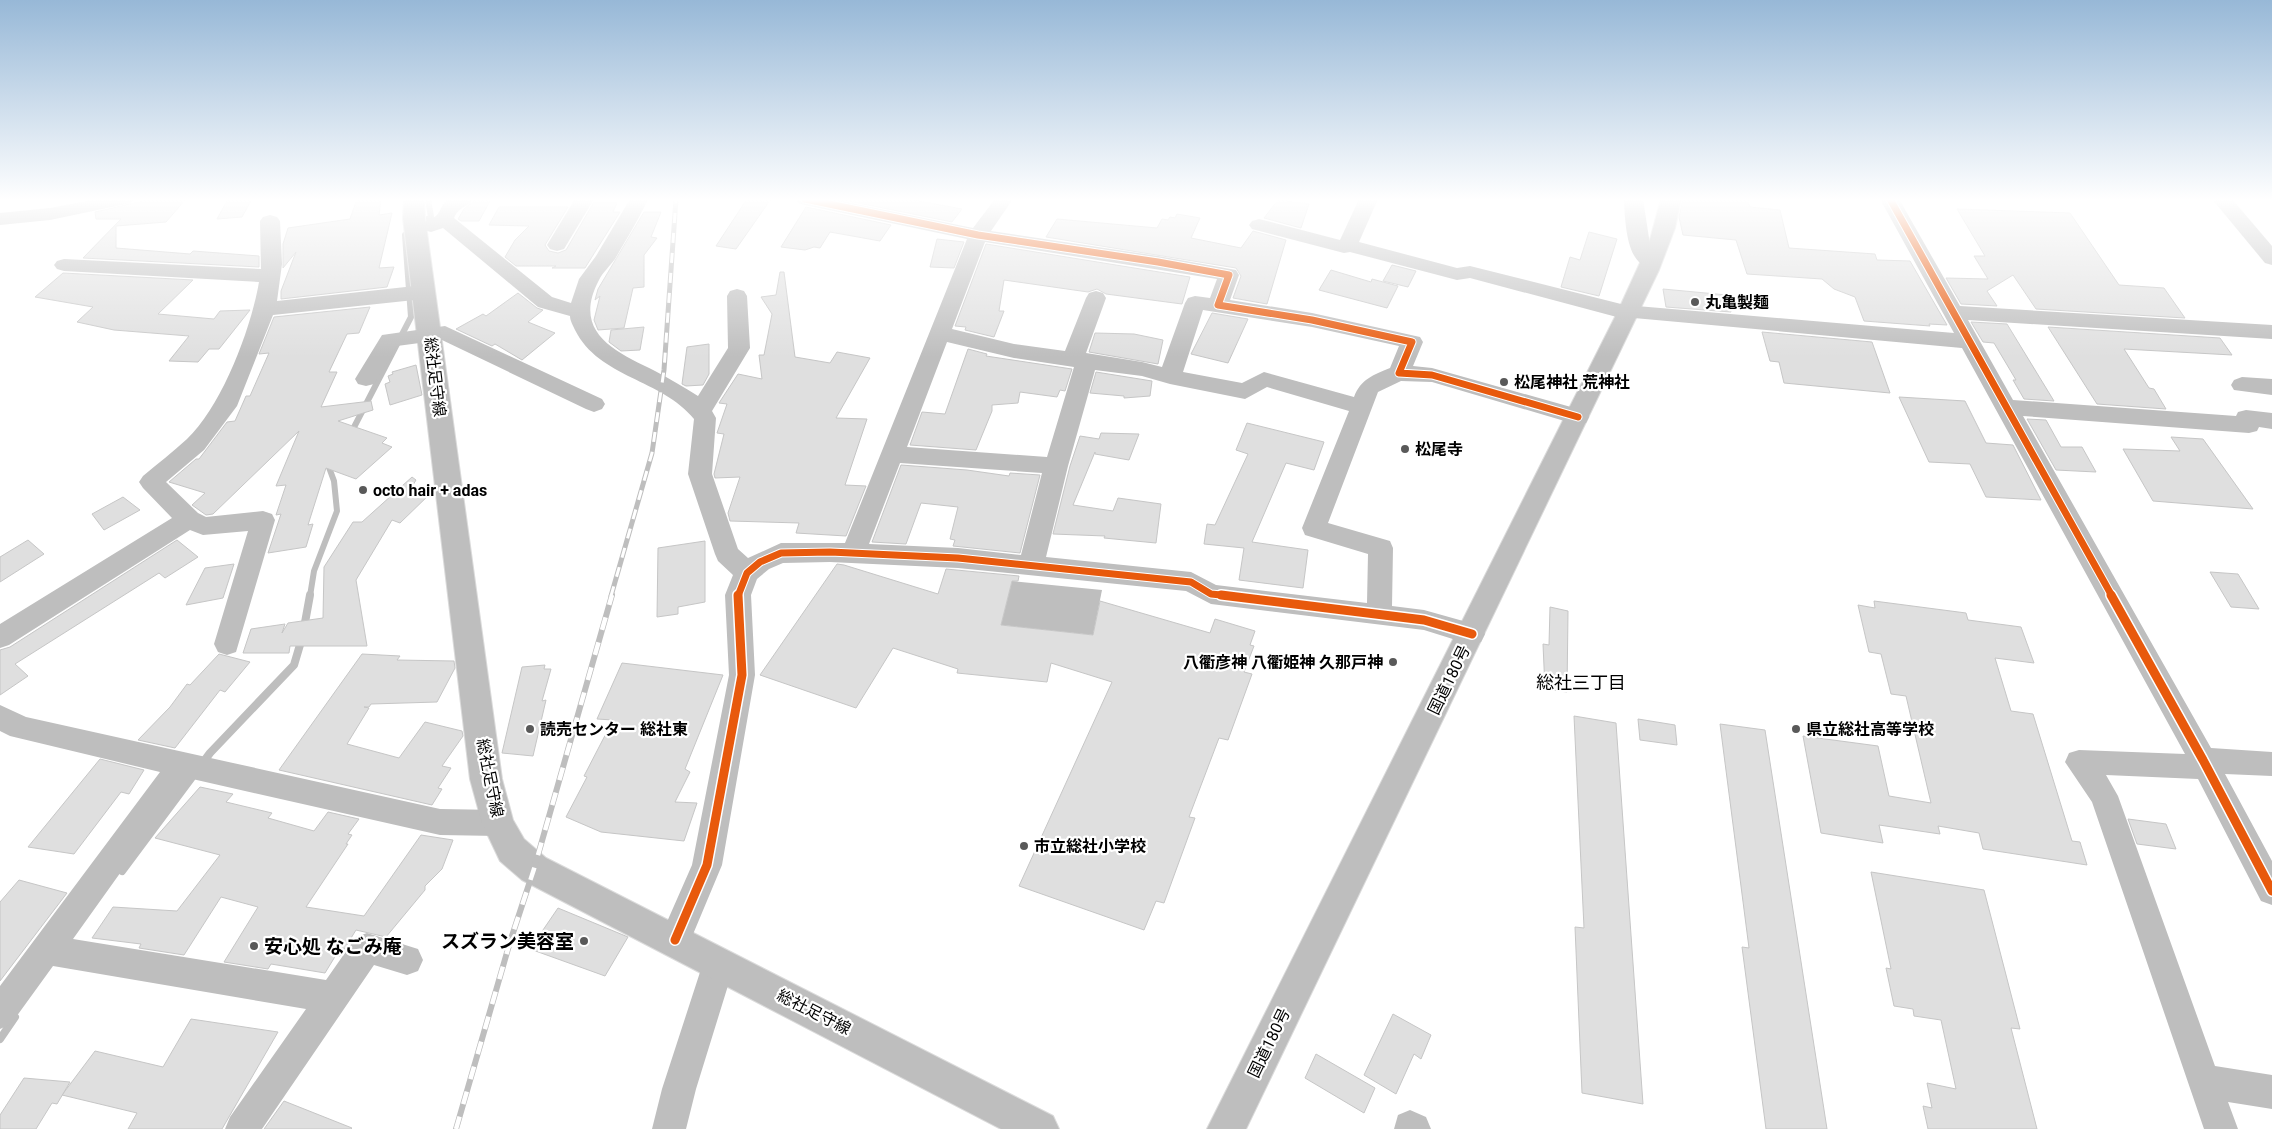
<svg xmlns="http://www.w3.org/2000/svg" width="2272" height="1129" font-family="Roboto,'Noto Sans JP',sans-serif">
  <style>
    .water { fill: #bebebe }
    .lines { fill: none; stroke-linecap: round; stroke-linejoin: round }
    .stream-far1 { stroke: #bebebe; stroke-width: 6 }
    .stream { stroke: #bebebe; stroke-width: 8 }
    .building { fill: #dfdfdf; stroke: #c6c6c6 }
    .major-casing { stroke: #dbdbdb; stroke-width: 2 }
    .highway-casing { stroke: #dbdbdb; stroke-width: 2 }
    .minor { fill: #bebebe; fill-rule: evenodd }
    .major { fill: #bebebe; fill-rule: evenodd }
    .highway { fill: #bebebe; fill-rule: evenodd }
    .rail-far1-casing { stroke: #bebebe; stroke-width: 5 }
    .rail-casing { stroke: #bebebe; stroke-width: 6 }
    .rail-far1 { stroke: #fff; stroke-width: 3; stroke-dasharray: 10; stroke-linecap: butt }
    .rail { stroke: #fff; stroke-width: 4.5; stroke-dasharray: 13; stroke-linecap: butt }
    .cycleway-far1-casing { stroke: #fff; stroke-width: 9 }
    .cycleway-casing { stroke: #fff; stroke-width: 12 }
    .cycleway-far1 { stroke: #e8590c; stroke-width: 7 }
    .cycleway { stroke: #e8590c; stroke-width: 9 }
    .poi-dot { fill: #595959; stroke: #fff; stroke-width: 2 }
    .labels { text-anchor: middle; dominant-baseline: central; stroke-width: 4.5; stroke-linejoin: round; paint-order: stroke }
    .poi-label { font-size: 16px; font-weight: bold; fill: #000; stroke: #fff; text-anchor: start }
    .street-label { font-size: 16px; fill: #000; stroke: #fff }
    .neighbourhood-label { font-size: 18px; fill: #000; stroke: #fff }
    .near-poi-label { font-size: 19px; font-weight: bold; fill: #000; stroke: #fff; text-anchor: end }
  </style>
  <rect width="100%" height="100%" fill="#fff"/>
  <path class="water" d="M1012,581l90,9 -9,45 -92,-10z"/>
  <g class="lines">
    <g class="stream-far1">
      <path d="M426,220l5,-3 -3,-18"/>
      <path d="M351,433l60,-116 -6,-82"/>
      <path d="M310,596l4,-25 23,-60 -3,-30 -7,-19"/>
    </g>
    <g class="stream">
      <path d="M304,628l6,-33"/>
      <path d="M122,871l88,-118 84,-88 8,-27"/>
      <path d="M0,1039l15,-22"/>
    </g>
  </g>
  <g class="building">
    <path d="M152,199h34l-20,23 -50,4v22l74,6 3,-3 66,5v11l-176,-9 38,-39h-25l-1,-7z"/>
    <path d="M228,199h24l-10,18 -25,2z"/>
    <path d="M357,199h24l-2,16 13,-2 -13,55 15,-1 -7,20 -106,12v-8l15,-39 -13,16v-24l5,-16 62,-9z"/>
    <path d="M747,199h24l-35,50 -20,-3z"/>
    <path d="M839,199h69l54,10 -10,13z"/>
    <path d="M1683,199h64l3,8 30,3 9,38 86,6 2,6 33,1 37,64 -18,-1 1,2 -66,-5 -9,-24 -21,-8 -12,-10 -75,-5 -11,-34 -53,-5 -4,-18z"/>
    <path d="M1278,200l31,4 -8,24 -37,-10z"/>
    <path d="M474,201h16l-11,20h-18l-3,-2 6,-10z"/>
    <path d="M594,202l23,1 -4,9h7l-35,56h-33l4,-2h-40l-11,-9 10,-17 14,-14 -40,-1 10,-18h69l-23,38 4,6 9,2 8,-3z"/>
    <path d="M806,207l85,18 -11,16 -50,-9 -10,16 -6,-1 -9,3 -24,-3z"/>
    <path d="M1957,209l113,4 49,72 45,3 21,30 -149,-9 -23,-34 -26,16 10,15 -36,-2 -15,-26 42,1 -14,-23h11z"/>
    <path d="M644,212h17l-10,25 6,1 -13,17v32l-11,1 -9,40 -26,2 -4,-10 6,-24 -5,4 3,-11z"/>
    <path d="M1177,214l23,4 -9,20 50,10 12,-17 33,9 -19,64 -34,-6 8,-22 -5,-8 -190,-31 11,-18 100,9 5,-9 6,1 2,-3 5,1z"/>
    <path d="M1589,232l28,7 -18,57 -38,-9 9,-30 10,3z"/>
    <path d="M937,239l27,3 -10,26 -24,-1z"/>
    <path d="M986,244l204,33 -8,27 -76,-10 -9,-5 -9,3 -84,-12 -5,31h5l-10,26 -29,-7 1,-3 -11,-1z"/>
    <path d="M1392,265l24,6 -8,16 -25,-6z"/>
    <path d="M1331,270l40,12 1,-3 26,7 -11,22 -68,-18z"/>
    <path d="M780,272h4l11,85 35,6 7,-11 33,6 -34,60 31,1 -22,66 21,1 -20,50 -50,-3 3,-10 -69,-2 -2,-8 12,-36 -25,1 -1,-4 10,-40 -7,-1 10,-29 -8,-1 19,-29 24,5 -3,-24h5l8,-41 -11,-17 15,-2z"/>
    <path d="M63,273l130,7 -35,34 56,5 6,-8 30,-1 -31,39h-10l-11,13 -29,-1 20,-25 -75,-6 -37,-8 16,-15 -58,-10z"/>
    <path d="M1663,289l64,6 4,17 -65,-5z"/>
    <path d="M518,293l19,15 6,2 -15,12 27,11 -33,27 -27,-16 -3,2 -36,-17 27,-15 3,2z"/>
    <path d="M370,307l-11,26 -12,1 -18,38h8l-16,35 50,-6 2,9 -35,11 49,17 -5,5 10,4 -36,32 -30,-11 -18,57 5,-1 -7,23 -38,6 13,-39 -5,1 10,-30 -10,1 23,-55 -86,83 -7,1 -14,-10 13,-12 -36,-11 27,-23h3l28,-37 8,-1 11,-25h4l19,-43 -10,1 15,-37z"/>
    <path d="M1212,313l36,6 -20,44 -37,-9z"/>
    <path d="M1971,322l36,2 47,77 -30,-2 -11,-19h3l-22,-37 -11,-1z"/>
    <path d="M644,327l-4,23 -19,1 -12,-9 2,-12z"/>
    <path d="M2048,327l172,11 12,17 -108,-6 25,39 5,1 12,20 -69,-5z"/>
    <path d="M1762,332l110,10 18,51 -106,-10 -5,-21 -9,-1z"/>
    <path d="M1095,333l39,1 29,6 -5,24 -69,-12z"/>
    <path d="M709,344v30l-6,11 -17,1 -4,-2 5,-37z"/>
    <path d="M968,349l19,5 -1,2 86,13 -7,22 -5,-1 -3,7 -37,-5 -2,11 -26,2v6l-16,39 -66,-5 12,-33 23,2z"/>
    <path d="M416,365l6,30 -32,10 -5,-21 5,-2 -2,-6 5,-2 -1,-2z"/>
    <path d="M1096,372l56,9 -2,15 -26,2v-2l-34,-3z"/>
    <path d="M1899,397l66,4 21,42 27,2 28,55 -55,-3 -16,-33 -41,-2z"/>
    <path d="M2027,419l19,1 15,27h21l14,25 -40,-2z"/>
    <path d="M1247,423l77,19 -10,28 -28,-7 -34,79 56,8 -5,38 -64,-8 5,-32 -40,-4 3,-20 8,1 33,-71 -12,-4z"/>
    <path d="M1101,433l38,1 -10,26 -34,-6v-2l-22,53 40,6 5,-13 43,6 -5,39 -52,-5 1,-2 -52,-2 17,-68 10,-30 19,3z"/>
    <path d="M2171,437l32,2 50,70 -100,-8 -30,-52 57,2z"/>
    <path d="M901,465l66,5 42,6 1,-3 30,2 -20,78 -67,-7 2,-6 -5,-1 8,-32 -37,-4 -15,41 -34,-2z"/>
    <path d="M412,477l4,3 -3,5 19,7 -32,31 -8,-3 -36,60 11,66h-77l-1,7h-46l8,-24 34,-5 -3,9 6,-10 35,-5 1,-51 29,-45h9z"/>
    <path d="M123,497l17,13 -36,20 -12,-16z"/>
    <path d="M28,540l16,14 -44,28v-25z"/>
    <path d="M177,540l21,17 -33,21 -6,-5 -144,91 13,12 -28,19v-45l10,-3z"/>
    <path d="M705,541v61l-27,5v7l-21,3 1,-69z"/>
    <path d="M234,564l-11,34 -37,7 19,-37z"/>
    <path d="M837,564l7,1 94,29 8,-25 73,7 -1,5h-6l-11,44 92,10 7,-34 110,32 5,-14 40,12 -5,14 4,1 -10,26 8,2 -24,66 -9,-2 -30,79 6,1 -31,85 -8,-2 -12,29 -125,-44 93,-204 -61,-19 -4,19 -90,-9 1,-4 -65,-21 -37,60 -96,-33z"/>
    <path d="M2210,572l28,2 21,35 -28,-2z"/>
    <path d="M1874,601l92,12 2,7 53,7 13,36 -39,-5 16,53 22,3 39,127 8,1 7,23 -104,-16 -4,-16 -41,-7 2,8 -61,-9 4,18 -62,-10 -18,-97 75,10 11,50 42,7 -25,-107 -15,-2 -10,-40 -12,-2 -11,-47 17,3z"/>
    <path d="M1550,607l18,4 -1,81 -22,-3 -2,-45 6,1z"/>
    <path d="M219,654l31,8 -25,30 -5,-2 -45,58 -37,-8 32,-33 17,-23 3,1z"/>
    <path d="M362,654l38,2 -3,4 57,1 1,7 -18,34 -66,2 -2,3h-5l5,1 -22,36 52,14 26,-36 37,9 1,5 -21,30 9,2 -13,20 4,1 -10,16 -153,-35z"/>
    <path d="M622,663l101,12 -38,94 5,3 -15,30 22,1 -13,38 -83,-9 -35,-15 21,-40 -3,-1 29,-56 -16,-1z"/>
    <path d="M545,665l-1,4h7l-9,32 4,-1 -13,56 -31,-3 20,-86z"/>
    <path d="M1574,716l42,7 27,381 -61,-11 -7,-166 9,1z"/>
    <path d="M1638,719l37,6 2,20 -37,-5z"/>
    <path d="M1720,724l45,6 62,399h-61l-24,-182 7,1z"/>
    <path d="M100,759l44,11 -15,24 -8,-2 -47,62 -46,-7z"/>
    <path d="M200,787l33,7 -7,8 46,11 -4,5 46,13 14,-19 31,7 -11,15 4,1 -6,9h2l-42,63 58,9 57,-81 32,5 -11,29 -17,17v4l-39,47 -30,-7 -16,26 -4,-1 -11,18 -54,-9 -3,5 -44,-7 34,-55 -37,-10 -37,58 -45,-7 2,-4 -49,-6 21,-31 64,4 43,-56 -65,-17z"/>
    <path d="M2128,819l38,5 10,25 -39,-5z"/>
    <path d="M1871,872l113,18 36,139 -9,-1 26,101h-109l-5,-23 9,2 -5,-25 29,6 -15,-69 -27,-4 -1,-7 -19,-3 -8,-38 5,1z"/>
    <path d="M19,880l48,13 -67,88v-79z"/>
    <path d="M558,908l70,29 -23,39 -75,-27z"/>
    <path d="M1393,1014l38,21 -10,24 -7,-5 -18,40 -32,-19z"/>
    <path d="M191,1019l87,13 -56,97h-94l9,-16 -75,-18 33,-44 68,16z"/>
    <path d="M1316,1054l59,34 -11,25 -59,-35z"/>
    <path d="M24,1078l46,4 -13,22 -5,-1 -16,26h-36v-14z"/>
    <path d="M284,1101l68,27 -1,1h-87z"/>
  </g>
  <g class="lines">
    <defs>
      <path id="major" d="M404,199h20l1,19 77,561 11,41 11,19 22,19 507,258 6,13h-58l-479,-249 -22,-19 -18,-38 -12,-44 -67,-561z"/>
      <path id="highway" d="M1661,199h20l-6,29 -16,42 -413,859h-39l411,-818 31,-68z"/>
    </defs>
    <use href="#major" class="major-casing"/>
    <use href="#highway" class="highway-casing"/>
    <g class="minor">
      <path d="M97,199h37l-3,4 -81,17 -50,5v-12l50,-5z"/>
      <path d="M449,199h24c-5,9 -13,6 -19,19l98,79 19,6 8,-24 17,-23 34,-57h18c-9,20 -22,41 -33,60 -5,7 -12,13 -16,21 -28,53 17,72 56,91 15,8 29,16 43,25l30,-48 -1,-52 3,-5 7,-2 7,2 3,5 3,52 -38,63 4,7 -4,56 26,75 10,9 33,-15h64l122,-304 -162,-34 -7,-2 -2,-4h35l142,29 22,-29h18l-22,32 167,25 78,14 3,5 -9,25 82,13 108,24 3,5 -10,24 19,2 146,41 8,2 3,6 -3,6 -8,2 -146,-43 -31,-1 -23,11 -50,131 62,18 3,7 -1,58 32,4 57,16 4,8 -4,8 -9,3 -48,-15 -213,-26 -25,-13 -228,-23 -128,-6 -47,1 -14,6 -12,10 -6,16 4,80 -33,190 -36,86 -11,4 -11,-4 -5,-11 33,-75 37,-190 -4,-80 8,-20 -15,-14 -3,-7 -27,-80 6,-55c-32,-40 -95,-41 -119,-89 -2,-5 -5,-9 -5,-14l-32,-9 -95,-79 -12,4 -7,-2 -3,-4c4,-6 10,-6 15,-10 6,-6 5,-13 13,-17zM985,242l232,37 -7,19 -15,-2 -7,2 -3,5 -23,64 -20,-5 -56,-9 20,-55 -3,-5 -7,-2 -7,2 -3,5 -21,53 -51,-7 -62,-15zM1203,310l109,17 87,19 -9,22c-17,7 -29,11 -36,29l-90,-25 -22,11 -59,-11zM947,342l67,16 60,9 -27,90 -140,-10zM1095,370l47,6 28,8 75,15 22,-12 82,24 -47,117 3,7 63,19 -1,49 -151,-18 -25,-13 -145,-15 22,-91zM900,463l142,10 -21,82 -63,-7 -89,-4z"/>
      <path d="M575,199h19l-30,50 -7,2 -7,-2 -3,-4z"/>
      <path d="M1359,199h19l-19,43 98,26 13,-2 155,39 329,28 -74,-134h19l61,107 312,19v14l-304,-19 45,80 223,16 2,-4 8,-2 26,3v16l-13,-2 -2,4 -8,2 -226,-17 188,332 61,4v24l-47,-2 47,87v44l-11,-4 -63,-122 -92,-4 12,21 97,270 57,9v34l-44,-7 10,27h-34l-112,-327 -27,-40 4,-9 10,-3 106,4 -223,-406 -328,-30 -6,2 -158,-42 -13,2 -107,-28 -6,1 -92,-24 -3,-4 3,-4 7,-2 81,21z"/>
      <path d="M1624,199h19l8,52 10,11 -3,4c-32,9 -33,-46 -34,-67z"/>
      <path d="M2212,199h20l40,47v19l-7,-2z"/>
      <path d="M270,215l7,2 3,4 2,43 -5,37 147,-16 7,2 3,5 -3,5 -7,2 -151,16 -36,91 -33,44 -38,32 32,31 8,4 57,-6 9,3 3,6 -39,132 -9,3 -9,-3 -4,-8 34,-113 -45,4 -13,-5 -181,115 -9,3v-24l172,-106 -29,-30 -4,-6 4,-6c14,-12 30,-24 44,-37 35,-33 64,-110 72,-157l-195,-11 -7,-2 -3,-4 3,-4 7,-2 197,10 -1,-48 3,-4z"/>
      <path d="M445,326l157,73 3,5 -3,5 -8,3 -8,-3 -144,-69 -45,6 -23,38 -8,2 -8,-2 -3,-5 27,-44z"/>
      <path d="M2242,377l30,2v16l-38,-5 -3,-5 3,-5z"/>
      <path d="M0,705l26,12 414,92 58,1 10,4 5,9 -5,9 -10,4 -58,-1 -252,-57 -115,161 253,41 30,-43 11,-4 51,16 5,11 -5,11 -11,4 -33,-10 -112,164h-37l5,-12 76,-108 -253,-43 -42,58 -11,5v-43l160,-214 -150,-36 -10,-5z"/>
      <path d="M719,948l11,4 5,11 -39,126 -10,40h-34l10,-40 41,-126 5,-11z"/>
      <path d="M1410,1110l16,7 5,12h-37l4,-14z"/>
    </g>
    <use href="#major" class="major"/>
    <use href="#highway" class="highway"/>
    <defs>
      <path id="rail-far1" d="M611,596l41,-143 12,-83 12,-171"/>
      <path id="rail" d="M456,1129l54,-187 24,-73 78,-274"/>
    </defs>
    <use href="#rail-far1" class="rail-far1-casing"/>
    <use href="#rail" class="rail-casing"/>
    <use href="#rail-far1" class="rail-far1"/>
    <use href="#rail" class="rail"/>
    <defs>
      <g id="cycleway-far1">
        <path d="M805,199l173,36 180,27 71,13 -11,30 94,15 100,22 -13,31 33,2 146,42"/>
        <path d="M1890,199l222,397"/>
        <path d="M738,596l9,-23 13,-11 21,-9 49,-1 128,6 233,24 20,12 20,2"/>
      </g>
      <g id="cycleway">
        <path d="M1221,595l203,25 48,14"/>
        <path d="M2111,595l92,165 69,131"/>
        <path d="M675,940l32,-75 35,-190 -4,-80"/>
      </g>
    </defs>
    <use href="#cycleway-far1" class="cycleway-far1-casing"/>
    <use href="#cycleway" class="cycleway-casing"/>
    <use href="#cycleway-far1" class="cycleway-far1"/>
    <use href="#cycleway" class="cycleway"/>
  </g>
  <linearGradient id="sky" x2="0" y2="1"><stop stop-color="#97b8d7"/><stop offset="0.56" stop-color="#fff"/><stop offset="1" stop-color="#fff" stop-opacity="0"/></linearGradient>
  <rect width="2272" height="357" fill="url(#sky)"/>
  <g class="poi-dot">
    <circle cx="1695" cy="302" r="5"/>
    <circle cx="1504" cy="382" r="5"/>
    <circle cx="1405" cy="449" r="5"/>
    <circle cx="363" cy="490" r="5"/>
    <circle cx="1393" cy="662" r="5"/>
    <circle cx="530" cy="729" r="5"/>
    <circle cx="1796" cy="729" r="5"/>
    <circle cx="1024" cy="846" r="5"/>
    <circle cx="584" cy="941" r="5"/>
    <circle cx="254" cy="946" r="5"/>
  </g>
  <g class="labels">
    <g class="poi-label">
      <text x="1705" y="302">丸亀製麺</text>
      <text x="1514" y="382">松尾神社 荒神社</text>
      <text x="1415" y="449">松尾寺</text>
      <text x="373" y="490">octo hair + adas</text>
      <text x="1383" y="662" text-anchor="end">八衢彦神 八衢姫神 久那戸神</text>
      <text x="540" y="729">読売センター 総社東</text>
      <text x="1806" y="729">県立総社高等学校</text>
      <text x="1034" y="846">市立総社小学校</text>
    </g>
    <g class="street-label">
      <text transform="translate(435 377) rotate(83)">総社足守線</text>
      <text transform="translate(1449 680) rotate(-64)">国道180号</text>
      <text transform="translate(490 778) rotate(79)">総社足守線</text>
      <text transform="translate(814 1012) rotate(27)">総社足守線</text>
      <text transform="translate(1269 1043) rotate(-64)">国道180号</text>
    </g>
    <g class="neighbourhood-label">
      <text x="1581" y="682">総社三丁目</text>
    </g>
    <g class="near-poi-label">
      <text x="574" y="941">スズラン美容室</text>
      <text x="264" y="946" text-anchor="start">安心処 なごみ庵</text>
    </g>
  </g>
</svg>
